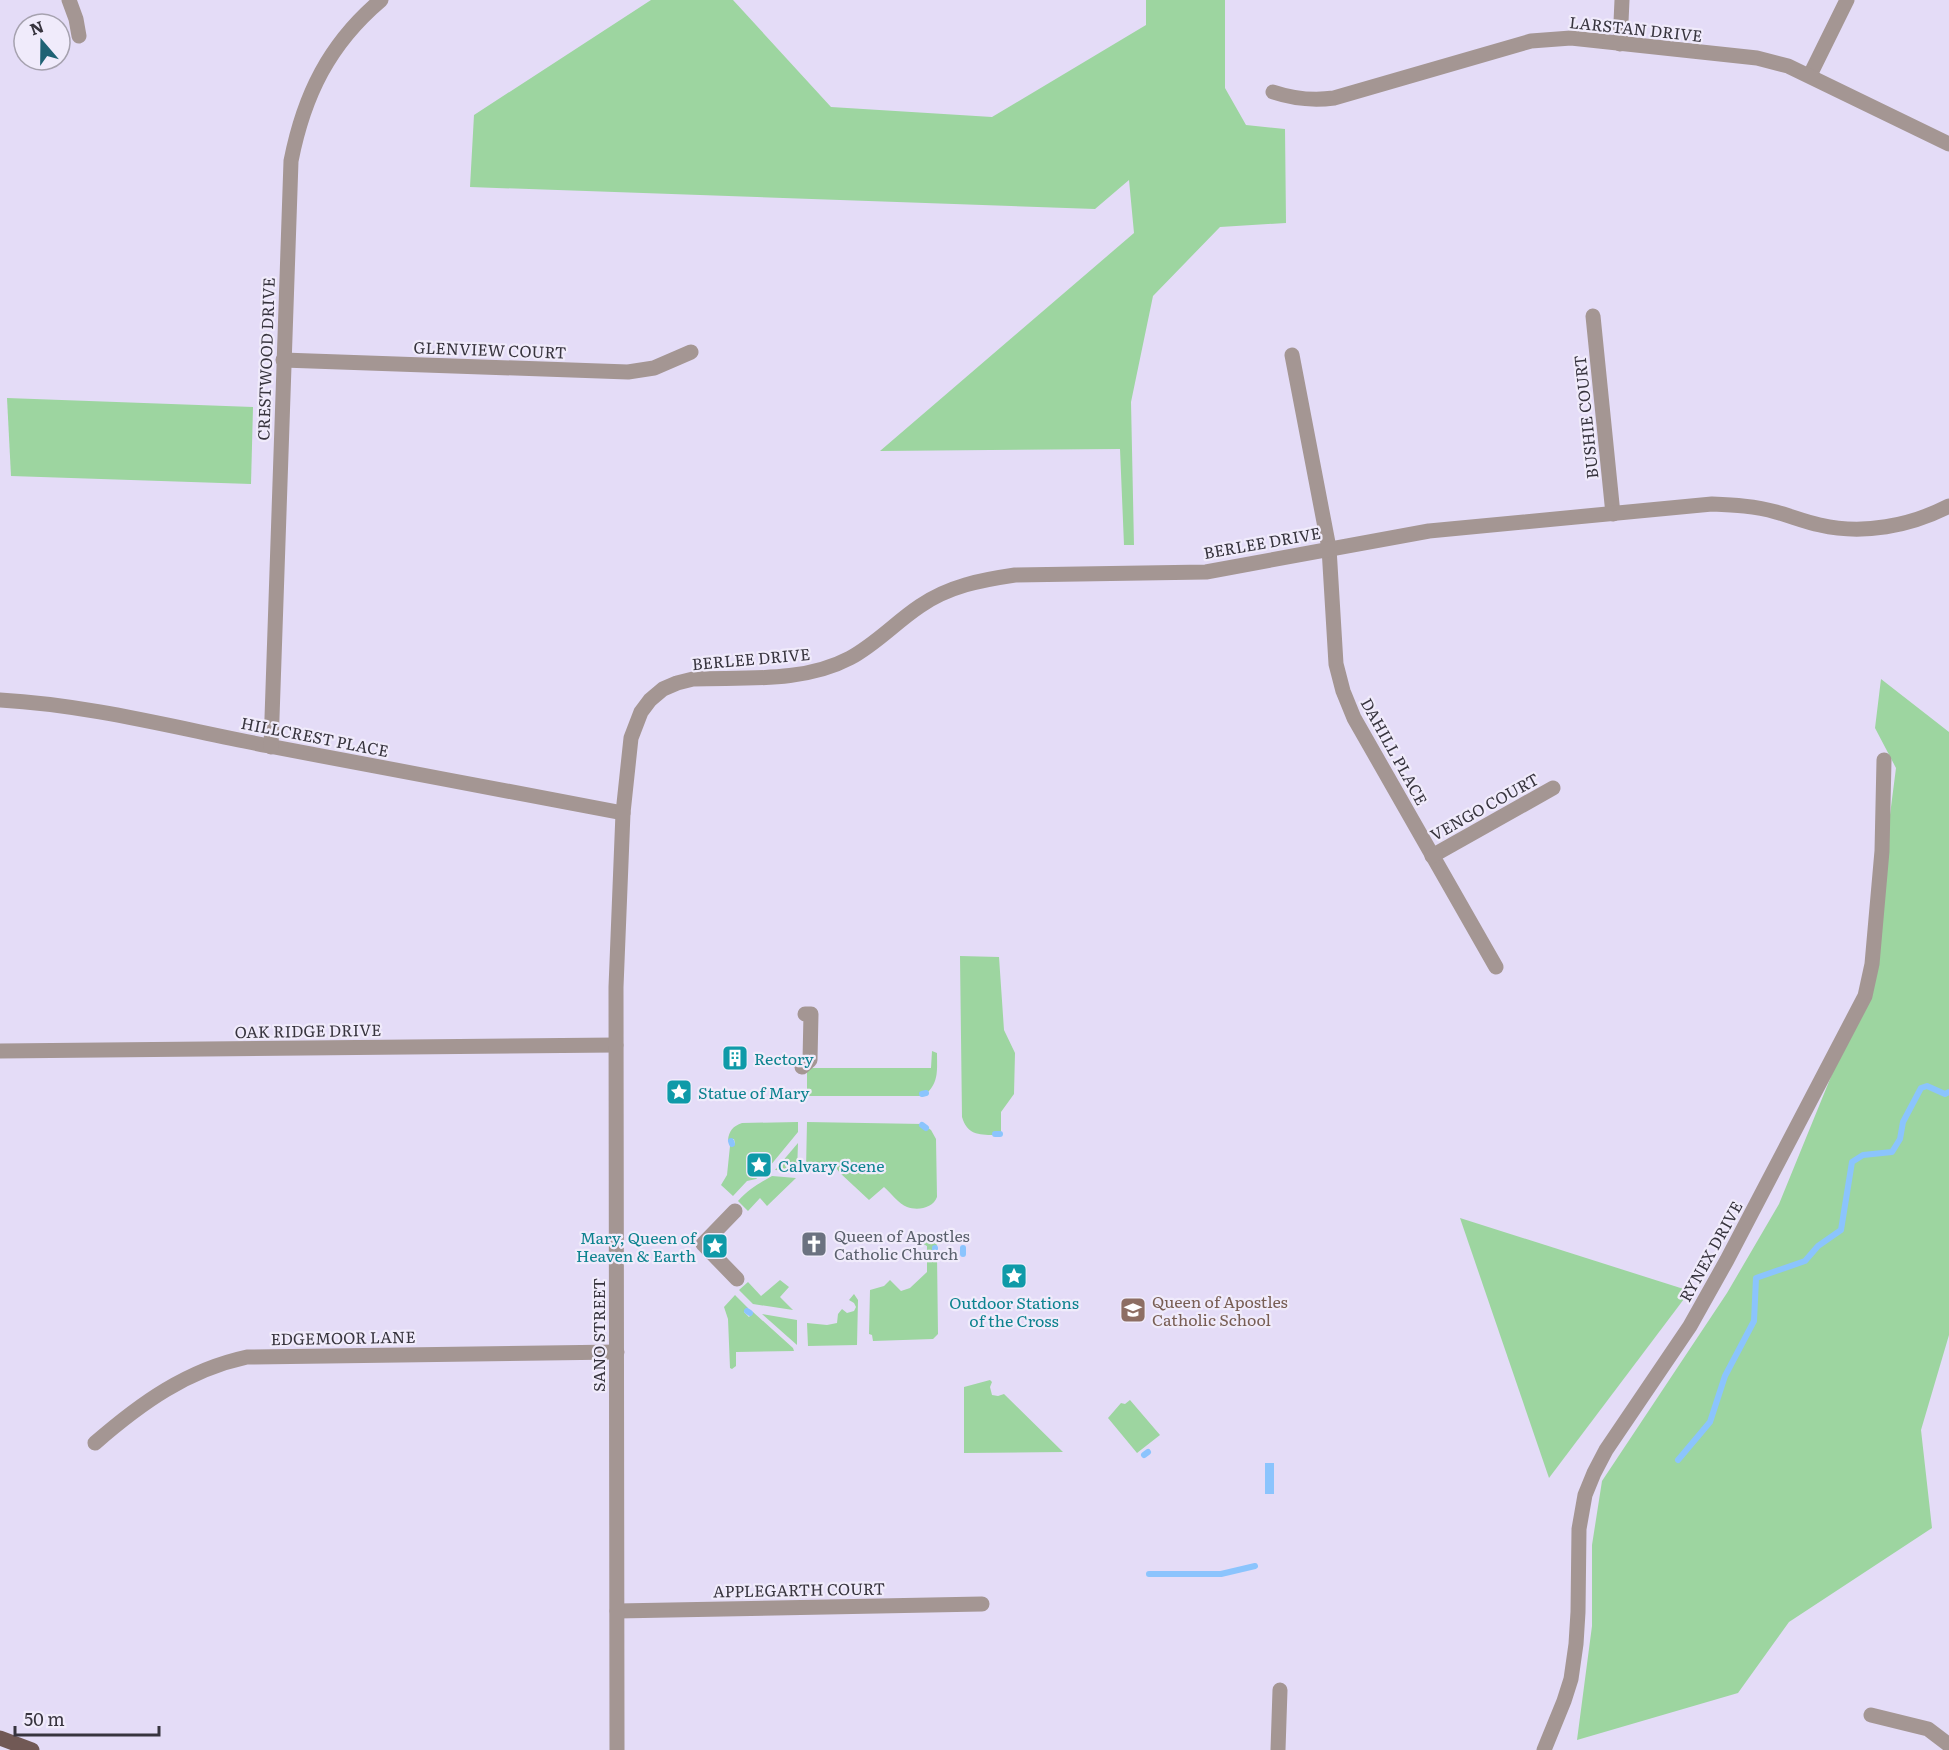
<svg xmlns="http://www.w3.org/2000/svg" width="1949" height="1750" font-family="Literata,serif">
  <style>
    .green { fill: #9dd5a0 }
    .water { fill: #8bc4fd }
    .lines { fill: none; stroke-linecap: round; stroke-linejoin: round }
    .stream { stroke: #8bc4fd; stroke-width: 6 }
    .minor { stroke: #a49693; stroke-width: 15 }
    .major { stroke: #715955; stroke-width: 15 }
    .labels { text-anchor: middle; dominant-baseline: central; stroke-width: 4.5; stroke-linejoin: round; paint-order: stroke }
    .street-label { font-size: 16px; fill: #37343e; stroke: #f0ebfb }
    .culture-label { font-size: 16px; fill: #0d838f; stroke: #f0ebfb; text-anchor: start }
    .worship-label { font-size: 16px; fill: #5b616d; stroke: #f0ebfb; text-anchor: start }
    .education-label { font-size: 16px; fill: #785e54; stroke: #f0ebfb; text-anchor: start }
  </style>
  <rect width="100%" height="100%" fill="#e4dcf7"/>
  <g class="green">
    <path d="M651,0h82l98,107 161,10 154,-92v-25h79v88l21,37 39,4 1,94 -66,4 -67,69 -22,106 3,143h-10l-4,-96 -240,2 254,-218 -5,-53 -34,29 -625,-22 4,-72z"/>
    <path d="M7,398l246,9 -2,77 -240,-8z"/>
    <path d="M1881,679l68,53v603l-28,95 11,98 -143,94 -51,71 -161,47 15,-114v-81l10,-64 125,-188 52,-89 89,-218 28,-218 -21,-40z"/>
    <path d="M960,956l39,1 5,73 11,23 -1,41 -13,18v21l-7,-1v3c-16,0 -27,-1 -32,-18z"/>
    <path d="M932,1051l5,2c0,16 2,29 -10,40v-2l-6,1v4h-114v-28h124z"/>
    <path d="M798,1122v10l-33,40 -9,7 -9,2 -14,15 -12,-11 6,-10 3,-29 5,-2 -1,-5 -6,1c1,-9 5,-14 14,-17z"/>
    <path d="M807,1122l116,2 8,6 5,9 1,58c-4,11 -19,14 -30,10 -8,-3 -16,-14 -23,-20l-15,13 -29,-27 -6,-8h-15l-7,7 -4,-1 -2,-2z"/>
    <path d="M798,1143l-1,28 -22,-1z"/>
    <path d="M772,1176l24,2 -29,28 -7,-8 -12,13 -10,-10c11,-12 20,-17 34,-25z"/>
    <path d="M1460,1218l230,73 -141,187z"/>
    <path d="M926,1234l9,5 2,7h-4v9h4l1,79 -5,5 -60,2 -1,-6 -3,-1 1,-44 14,-4 6,-6 11,11 9,-3 17,-16v-26l-9,-5z"/>
    <path d="M780,1280l9,7 -9,10 13,13 -40,-6 -14,-14 9,-8 13,14z"/>
    <path d="M854,1294l4,6 -1,45 -49,1 -1,-23 20,2 10,-2 1,-9 4,-5 5,4 7,-2 2,-4 -2,-4 -5,-3z"/>
    <path d="M735,1295l13,13 -4,4 5,5 4,-5 40,36 1,3 -58,1v14l-4,3 -2,-1 -2,-49 -4,-12z"/>
    <path d="M762,1314l35,6v25z"/>
    <path d="M990,1380l2,2 -2,5 2,8 6,1 6,-2 59,58 -99,1v-66z"/>
    <path d="M1130,1400l30,35 -23,18 -29,-35 13,-15 4,1z"/>
  </g>
  <rect class="water" x="1265" y="1463" width="9" height="31"/>
  <g class="lines">
    <g class="stream">
      <path d="M922,1094l4,-1"/>
      <path d="M922,1125l4,3"/>
      <path d="M995,1134h5"/>
      <path d="M731,1141l1,3"/>
      <path d="M935,1248v5"/>
      <path d="M963,1254v-6"/>
      <path d="M747,1311l3,2"/>
      <path d="M1144,1455l4,-3"/>
      <path d="M1678,1460l32,-38 15,-46 29,-55 2,-43 49,-17 13,-15 23,-16 11,-68 11,-7 29,-3 8,-13 3,-17 18,-34 6,-2 18,8 4,-2"/>
      <path d="M1149,1574h72l34,-8"/>
    </g>
    <g class="minor">
      <path d="M69,0l7,19 3,17"/>
      <path d="M1620,44l2,-44"/>
      <path d="M1810,75l37,-75"/>
      <path d="M1273,92c21,7 39,9 61,6l197,-57 40,-3 186,20 31,8 161,78"/>
      <path d="M1593,316l20,198"/>
      <path d="M1292,355l37,193 7,116 7,27 11,27 142,249"/>
      <path d="M283,360l345,12 26,-4 37,-16"/>
      <path d="M0,700c91,5 180,29 269,46 118,23 236,44 354,67"/>
      <path d="M271,747l20,-586c13,-66 38,-117 90,-161"/>
      <path d="M1432,856l121,-68"/>
      <path d="M0,1051l616,-6"/>
      <path d="M802,1067l8,-7 1,-46h-6"/>
      <path d="M735,1211l-32,33 34,35"/>
      <path d="M95,1443c46,-40 92,-73 152,-86l370,-5"/>
      <path d="M617,1611l365,-7"/>
      <path d="M1871,1715l57,14 21,16"/>
      <path d="M617,1750l-1,-763 7,-174 8,-75 10,-26 9,-12 13,-11 14,-6 16,-4c52,-2 110,4 157,-21 26,-14 46,-36 70,-52 29,-20 61,-26 95,-31l191,-3 223,-41 283,-27c22,1 43,2 64,8 15,4 29,10 44,13 43,10 90,1 129,-19"/>
      <path d="M1278,1750l2,-60"/>
      <path d="M1544,1750l20,-49 7,-22 5,-35 2,-32 1,-83 6,-34 9,-22 12,-23 84,-124 37,-66 138,-264 7,-32 10,-113 2,-91"/>
    </g>
    <path class="major" d="M0,1738l32,12"/>
  </g>
  <defs>
    <symbol id="building-square" viewBox="-11 -11 22 22"><rect x="-9" y="-9" width="18" height="18" rx="4" fill="#0f9aa8" stroke="#f0ebfb"/><path d="M-4-6H4V6H1V3H-1V6H-4ZM-2.5-4.3h1.7v1.8h-1.7ZM.8-4.3h1.7v1.8H.8ZM-2.5-1h1.7V.8h-1.7ZM.8-1h1.7V.8H.8Z" fill="#fff"/></symbol>
    <symbol id="sight-square" viewBox="-11 -11 22 22"><rect x="-9" y="-9" width="18" height="18" rx="4" fill="#0f9aa8" stroke="#f0ebfb"/><path d="M0-6L1.8-2.2L6-1.7L2.9 1.2L3.7 5.4L0 3.3L-3.7 5.4L-2.9 1.2L-6-1.7L-1.8-2.2Z" fill="#fff"/></symbol>
    <symbol id="church-square" viewBox="-11 -11 22 22"><rect x="-9" y="-9" width="18" height="18" rx="4" fill="#6b7280" stroke="#f0ebfb"/><path d="M-1.2-6h2.4v3.5h3.3v2.4h-3.3V6h-2.4V-.1h-3.3v-2.4h3.3Z" fill="#fff"/></symbol>
    <symbol id="school-square" viewBox="-11 -11 22 22"><rect x="-9" y="-9" width="18" height="18" rx="4" fill="#8d6e63" stroke="#f0ebfb"/><path d="M0-5L7-2L0 1L-7-2ZM-4 1L0 2.5L4 1V4Q0 6-4 4Z" fill="#fff"/></symbol>
  </defs>
  <g fill-rule="evenodd">
    <use href="#building-square" x="720" y="1043" width="30" height="30"/>
    <use href="#sight-square" x="664" y="1077" width="30" height="30"/>
    <use href="#sight-square" x="744" y="1150" width="30" height="30"/>
    <use href="#church-square" x="799" y="1229" width="30" height="30"/>
    <use href="#sight-square" x="700" y="1231" width="30" height="30"/>
    <use href="#sight-square" x="999" y="1261" width="30" height="30"/>
    <use href="#school-square" x="1118" y="1295" width="30" height="30"/>
  </g>
  <g class="labels">
    <g class="street-label">
      <text transform="translate(1636 28) rotate(6)">LARSTAN DRIVE</text>
      <text transform="translate(490 349) rotate(2)">GLENVIEW COURT</text>
      <text transform="translate(265 359) rotate(-88)">CRESTWOOD DRIVE</text>
      <text transform="translate(1585 417) rotate(-96)">BUSHIE COURT</text>
      <text transform="translate(1262 542) rotate(-10)">BERLEE DRIVE</text>
      <text transform="translate(751 658) rotate(-5)">BERLEE DRIVE</text>
      <text transform="translate(315 736) rotate(11)">HILLCREST PLACE</text>
      <text transform="translate(1395 751) rotate(61)">DAHILL PLACE</text>
      <text transform="translate(1484 806) rotate(-29)">VENGO COURT</text>
      <text transform="translate(308 1030) rotate(-1)">OAK RIDGE DRIVE</text>
      <text transform="translate(1710 1251) rotate(-61)">RYNEX DRIVE</text>
      <text transform="translate(598 1335) rotate(-90)">SANO STREET</text>
      <text transform="translate(343 1337) rotate(-1)">EDGEMOOR LANE</text>
      <text transform="translate(799 1589) rotate(-1)">APPLEGARTH COURT</text>
    </g>
    <g class="culture-label">
      <text x="754" y="1058">Rectory</text>
      <text x="698" y="1092">Statue of Mary</text>
      <text x="778" y="1165">Calvary Scene</text>
      <text x="696" y="1237" text-anchor="end">Mary, Queen of<tspan x="696" dy="18">Heaven &amp; Earth</tspan></text>
      <text x="1014" y="1302" text-anchor="middle">Outdoor Stations<tspan x="1014" dy="18">of the Cross</tspan></text>
    </g>
    <g class="worship-label">
      <text x="834" y="1235">Queen of Apostles<tspan x="834" dy="18">Catholic Church</tspan></text>
    </g>
    <g class="education-label">
      <text x="1152" y="1301">Queen of Apostles<tspan x="1152" dy="18">Catholic School</tspan></text>
    </g>
  </g>
  <g transform="translate(42 42) rotate(340)"><circle r="28" fill="#f0ebfb" stroke="#a6a2af" stroke-width="1.5"/>
  <path d="M0-4.5L10 22L0 15L-10 22Z" fill="#1e6274"/>
  <text y="-9" font-size="16" font-weight="bold" text-anchor="middle" fill="#37343e">N</text>
  </g>
  <path d="M15 1726v9h144v-9" fill="none" stroke="#37343e" stroke-width="3"/>
  <text x="24" y="1726" font-size="18" fill="#37343e" stroke="#f0ebfb" stroke-width="4.5" paint-order="stroke">50 m</text>
</svg>
